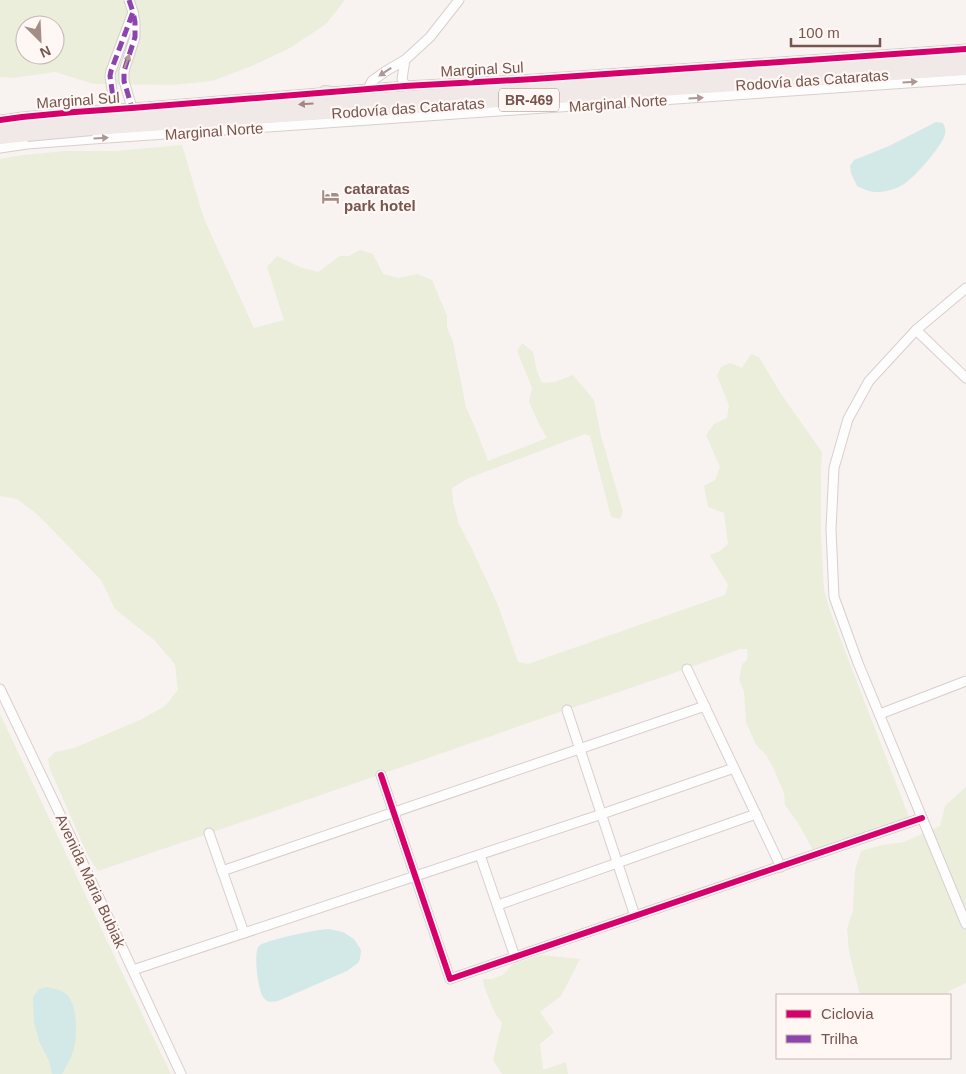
<svg xmlns="http://www.w3.org/2000/svg" width="966" height="1074" font-family="Arial,sans-serif">
  <style>
    .green { fill: #eaeedb; fill-rule: evenodd }
    .water { fill: #d2e9e7 }
    .lines { fill: none; stroke-linecap: round; stroke-linejoin: round }
    .minor-casing { stroke: #d8cfcc; stroke-width: 11 }
    .highway-casing { stroke: #d9cfcc; stroke-width: 14 }
    .minor { stroke: #fefdfd; stroke-width: 9 }
    .highway { stroke: #f1e8e8; stroke-width: 12 }
    .highway-bridge-casing { stroke: #d9cfcc; stroke-width: 14; stroke-linecap: butt }
    .highway-bridge { stroke: #f1e8e8; stroke-width: 12 }
    .quiet { stroke: #8e44ad; stroke-width: 5; stroke-dasharray: 10 5; stroke-linecap: butt }
    .cycleway-casing { stroke: #fef7f3; stroke-width: 9 }
    .cycleway { stroke: #d6006c; stroke-width: 6 }
    .oneway { fill: #ad9895 }
    .oneway2 { fill: #a28885 }
    .labels { text-anchor: middle; dominant-baseline: central; stroke-width: 4.5; stroke-linejoin: round; paint-order: stroke }
    .shield { fill: #fef7f3; stroke: #a08680; stroke-width: 1 }
    .shield-label { font-size: 14px; font-weight: bold; fill: #77554f }
    .street-label { font-size: 15px; fill: #77554f; stroke: #fef7f3 }
    .poi-label { font-size: 15px; font-weight: bold; fill: #77554f; stroke: #fef7f3; text-anchor: start }
  </style>
  <rect width="100%" height="100%" fill="#f8f3f0"/>
  <g class="green">
    <path d="M0,0h345l-19,24 -36,24 -36,17 -42,16 -40,4 -78,-1 -39,-12 -43,6 -12,-1zM25,25h30v30h-30z"/>
    <path d="M182,145l22,74 50,109 30,-8 -17,-53 10,-11 23,11 18,5 22,-16h9l11,-6 13,4 10,20 15,4 19,-4 15,6 15,36v11l6,15 13,65 11,25 11,29 59,-23 -7,-12 -11,-24 3,-14 -15,-37 5,-8 11,9 4,19 5,12 13,-1 18,-7 21,25 7,36 22,76 -3,7 -9,-2 -21,-81 -5,-2 -116,44 -17,10 1,14 6,22 13,25 26,56 20,57 10,2 197,-69 3,-10 -18,-30 10,-4 8,-7 -4,-31 -16,-6 -4,-21 11,-6 5,-13 -14,-32 8,-11 13,-6 2,-13 -12,-29 4,-9 9,-4 12,5 9,-14 8,3 22,37 41,58 -1,18v66l3,53 5,19 18,48 62,161 -96,33 -15,-27 -13,-18 -1,-12 -12,-28 -6,-10 -10,-10 -10,-23 -2,-31 -5,-11 3,-16 4,-3 2,-5 -1,-7h-7c-63,24 -128,45 -192,67 -150,53 -300,104 -450,155l-10,-15 -38,-87 -2,-10 7,-7 19,-4 66,-28 25,-14 13,-16 -3,-26 -21,-24 -39,-31 -14,-29 -63,-65 -21,-16 -17,-3v-337l23,-4 43,-4h50z"/>
    <path d="M0,714l117,248 54,112h-171z"/>
    <path d="M966,787v196l-17,8 -2,4h-87l-11,-44 -2,-22 6,-19 2,-40 6,-19 21,-6 22,-3 36,-16 5,-20z"/>
    <path d="M541,955l39,4 -19,37 -21,16 14,20 -14,12 3,26 23,-8 2,12h-66l-9,-14 9,-37c-8,-10 -10,-16 -14,-27 -3,-7 -4,-9 -5,-17h9l11,-4 10,-11z"/>
  </g>
  <g class="water">
    <path d="M936,122l7,1c2,4 3,7 2,11 -2,11 -31,44 -41,50 -4,3 -9,5 -14,6 -13,4 -22,2 -33,-4l-6,-13 -1,-7 4,-6 35,-14z"/>
    <path d="M329,929l14,3 11,7 7,11 -1,9 -2,4 -11,8 -69,30c-5,1 -11,2 -14,-3 -6,-6 -11,-46 -5,-52 6,-6 60,-17 70,-17z"/>
    <path d="M47,987c7,2 14,3 19,7 12,11 11,40 8,54 -2,9 -8,18 -12,26h-10l-3,-13 -10,-20 -5,-19 -1,-25 6,-8z"/>
  </g>
  <g class="lines">
    <defs>
      <g id="minor">
        <path d="M129,0l4,12"/>
        <path d="M405,86l-3,-7 3,-19"/>
        <path d="M368,89l4,-8 14,-10 19,-11 25,-23 29,-37"/>
        <path d="M113,109v-12l-3,-21 1,-5 22,-59 2,10v15l-11,34v10l8,27"/>
        <path d="M0,120l22,-3 53,-5 57,-4 273,-22 129,-7 432,-30"/>
        <path d="M0,148l27,-4 66,-5 873,-60"/>
        <path d="M966,288l-50,42 -47,51 -21,38 -14,49 -3,61 3,68 24,66 108,261"/>
        <path d="M916,330l50,48"/>
        <path d="M687,669l94,198"/>
        <path d="M0,689l68,142 113,243"/>
        <path d="M567,710l68,206"/>
        <path d="M880,714l86,-33"/>
        <path d="M381,775l69,204 472,-161"/>
        <path d="M209,833l35,100"/>
        <path d="M480,855l35,102"/>
        <path d="M222,871l483,-165"/>
        <path d="M498,905l258,-91"/>
        <path d="M133,970l469,-156 132,-46"/>
      </g>
      <g id="highway">
        <path d="M325,92l24,4"/>
        <path d="M92,119l874,-61"/>
        <path d="M0,127l26,-3"/>
        <path d="M92,129l874,-60"/>
        <path d="M0,138l27,-3"/>
      </g>
    </defs>
    <use href="#minor" class="minor-casing"/>
    <use href="#highway" class="highway-casing"/>
    <use href="#minor" class="minor"/>
    <use href="#highway" class="highway"/>
    <defs>
      <g id="highway-bridge">
        <path d="M26,124l66,-5"/>
        <path d="M27,135l65,-6"/>
      </g>
    </defs>
    <use href="#highway-bridge" class="highway-bridge-casing"/>
    <use href="#highway-bridge" class="highway-bridge"/>
    <g class="quiet">
      <path d="M129,0l4,12"/>
      <path d="M113,109v-12l-3,-21 1,-5 22,-59 2,10v15l-11,34v10l8,27"/>
    </g>
    <defs>
      <g id="cycleway">
        <path d="M0,120l22,-3 53,-5 57,-4 273,-22 129,-7 432,-30"/>
        <path d="M381,775l69,204 472,-161"/>
      </g>
    </defs>
    <use href="#cycleway" class="cycleway-casing"/>
    <use href="#cycleway" class="cycleway"/>
  </g>
  <defs><path id="oneway-solid" d="M-6-.8H1V-3.2L6.5 0L1 3.2V.8H-6Z" transform="scale(1.25)"/></defs>
  <g class="oneway">
    <use href="#oneway-solid" transform="translate(127 61) rotate(-70)"/>
    <use href="#oneway-solid" transform="translate(385 72) rotate(147)"/>
    <use href="#oneway-solid" transform="translate(910 82) rotate(-4)"/>
    <use href="#oneway-solid" transform="translate(696 98) rotate(-4)"/>
    <use href="#oneway-solid" transform="translate(101 138) rotate(-4)"/>
  </g>
  <use class="oneway2" href="#oneway-solid" transform="translate(306 104) rotate(176)"/>
  <defs>
    <symbol id="hotel-bare" viewBox="-9 -9 18 18"><path d="M-6-4.5h1.5V1H6V5H4.5V3h-9V5H-6ZM-4 0a1.8 1.8 0 1 1 3.6 0ZM.5 0V-2.5h3Q6-2.5 6 0Z" fill="#a48c87" stroke="#fef7f3" stroke-width="2.5" paint-order="stroke"/></symbol>
  </defs>
  <g fill-rule="evenodd">
    <use href="#hotel-bare" x="318" y="184" width="25" height="25"/>
  </g>
  <g class="labels">
    <rect class="shield" x="499" y="88.5" width="60" height="23" rx="4"/>
    <g class="shield-label">
      <text x="529" y="100">BR-469</text>
    </g>
    <g class="street-label">
      <text transform="translate(482 69) rotate(-3)">Marginal Sul</text>
      <text transform="translate(812 80) rotate(-4)">Rodovía das Cataratas</text>
      <text transform="translate(78 100) rotate(-4)">Marginal Sul</text>
      <text transform="translate(618 103) rotate(-4)">Marginal Norte</text>
      <text transform="translate(408 108) rotate(-4)">Rodovía das Cataratas</text>
      <text transform="translate(214 131) rotate(-4)">Marginal Norte</text>
      <text transform="translate(91 881) rotate(65)">Avenida Maria Bubiak</text>
    </g>
    <g class="poi-label">
      <text x="344" y="188">cataratas<tspan x="344" dy="17">park hotel</tspan></text>
    </g>
  </g>
  <rect x="776" y="994" width="175" height="65" fill="#fef7f3" stroke="#c8b6b1"/>
  <rect x="786" y="1010" width="25" height="8" fill="#d6006c" stroke="#c8b6b1"/>
  <text x="821" y="1019" font-size="15" fill="#77554f">Ciclovia</text>
  <rect x="786" y="1035" width="25" height="8" fill="#8e44ad" stroke="#c8b6b1"/>
  <text x="821" y="1044" font-size="15" fill="#77554f">Trilha</text>
  <g transform="translate(40 40) rotate(156)"><circle r="24" fill="#fef7f3" stroke="#c8b6b1"/>
  <path d="M0-4L9 19L0 12L-9 19Z" fill="#a48c87"/>
  <text y="-8" font-size="14" font-weight="bold" text-anchor="middle" fill="#77554f">N</text>
  </g>
  <path d="M791 38v8h89v-8" fill="none" stroke="#77554f" stroke-width="2.5"/>
  <text x="798" y="38" font-size="15" fill="#77554f" stroke="#fef7f3" stroke-width="4" paint-order="stroke">100 m</text>
</svg>
